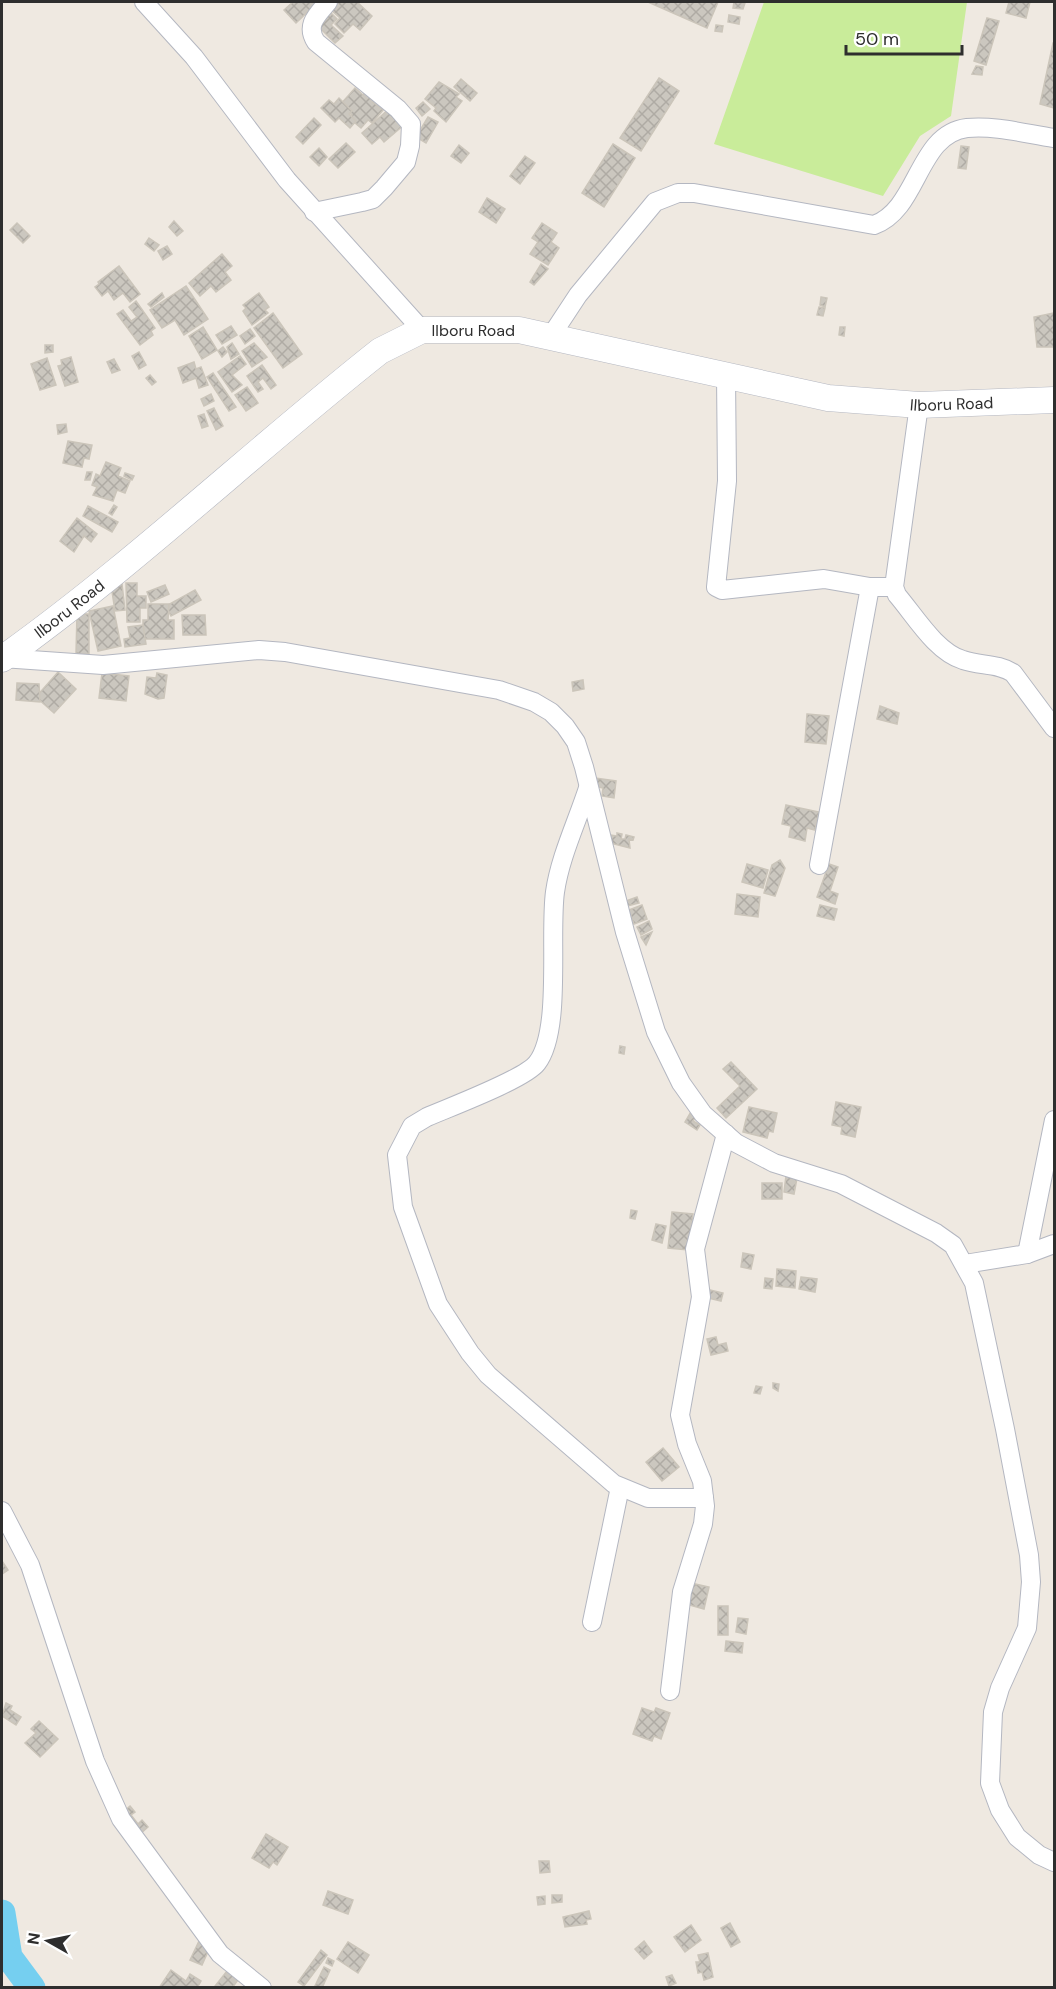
<svg xmlns="http://www.w3.org/2000/svg" width="1056" height="1989" font-family="'DM Sans',sans-serif">
  <style>
    .pitch { fill: #c9ec9a }
    .lines { fill: none; stroke-linecap: round; stroke-linejoin: round }
    .river { stroke: #75cff0; stroke-width: 27 }
    .building { fill: url(#building-cross-hatch); stroke: #cbc5ba; stroke-width: 1.5 }
    .street-casing { stroke: #b4b7c1; stroke-width: 20 }
    .secondary-casing { stroke: #b4b7c1; stroke-width: 27 }
    .street { stroke: #fff; stroke-width: 18 }
    .secondary { stroke: #fff; stroke-width: 26 }
    .labels { text-anchor: middle; dominant-baseline: central; stroke-width: 6; stroke-linejoin: round; paint-order: stroke }
    .street-label { font-size: 16px; fill: #2e2e2e; stroke: #fff }
  </style>
  <defs>
    <pattern id="building-cross-hatch" width="8" height="8" patternUnits="userSpaceOnUse" patternTransform="scale(1.5)"><rect width="8" height="8" fill="#cbc7bf"/><path d="M0 0l8 8M0 8l8-8" fill="none" stroke="#afaba4"/></pattern>
  </defs>
  <rect width="100%" height="100%" fill="#efe9e1"/>
  <path class="pitch" d="M764,2h203l-16,114 -31,20 -37,60 -169,-52z"/>
  <g class="lines">
    <path class="river" d="M2,1913l7,44 23,31"/>
  </g>
  <g class="building">
    <path d="M293,2h25l-22,21 -12,-13z"/>
    <path d="M338,2h19l15,14 -12,14 -7,-6 -9,9 -9,-9 5,-6 -10,-9z"/>
    <path d="M648,2h70l-11,26z"/>
    <path d="M734,2l11,1 -2,6 -10,-1z"/>
    <path d="M1009,2h21l-4,16 -20,-5z"/>
    <path d="M329,11l8,8 -6,6 12,11 -8,7 -19,-19z"/>
    <path d="M729,15l11,2 -1,7 -11,-2z"/>
    <path d="M987,18l12,3 -13,44 -12,-4z"/>
    <path d="M716,25l7,1 -1,6 -7,-1z"/>
    <path d="M1053,43h1v65l-14,-4z"/>
    <path d="M976,66l7,1 -1,8 -10,-1z"/>
    <path d="M659,78l20,13 -38,60 -21,-13z"/>
    <path d="M461,79l16,14 -7,8 -16,-14z"/>
    <path d="M439,82l20,12 -3,3 6,4 -16,21 -12,-11 2,-3 -11,-9z"/>
    <path d="M355,88l8,7 5,-6 9,7 -4,6 10,8 -11,13 -4,-3 -7,8 -12,-10 3,-3 -12,-10z"/>
    <path d="M339,98l13,13 -3,3 7,7 -6,7 -11,-10 -4,4 -14,-14 8,-8 5,4z"/>
    <path d="M423,102l7,7 -8,7 -6,-8z"/>
    <path d="M390,108l15,16 -21,18 -4,-5 -8,7 -10,-11z"/>
    <path d="M428,117l10,5 -12,21 -10,-6z"/>
    <path d="M314,118l7,7 -18,19 -7,-7z"/>
    <path d="M346,143l9,9 -17,16 -9,-9z"/>
    <path d="M613,144l22,14 -31,49 -22,-14z"/>
    <path d="M459,145l10,8 -8,10 -10,-7z"/>
    <path d="M961,146l8,1 -3,22 -8,-1z"/>
    <path d="M319,148l8,9 -8,9 -9,-9z"/>
    <path d="M525,156l10,7 -15,21 -10,-8z"/>
    <path d="M487,198l18,11 -9,14 -17,-11z"/>
    <path d="M174,221l9,10 -6,5 -8,-9z"/>
    <path d="M17,223l13,13 -7,7 -13,-13z"/>
    <path d="M542,223l15,10 -6,9 8,6 -11,17 -18,-11 8,-12 -6,-4z"/>
    <path d="M149,238l10,7 -5,6 -9,-7z"/>
    <path d="M167,246l5,8 -9,6 -5,-9z"/>
    <path d="M222,254l10,12 -7,6 6,8 -15,12 -5,-6 -11,10 -11,-13z"/>
    <path d="M541,264l7,5 -14,16 -4,-3z"/>
    <path d="M119,266l21,28 -10,8 -7,-9 -9,7 -6,-9 -6,5 -7,-9 4,-3 -1,-2z"/>
    <path d="M186,286l22,33 -24,16 -9,-15 -13,8 -12,-18z"/>
    <path d="M162,293l2,4 -13,10 -3,-3z"/>
    <path d="M259,293l10,14 -4,3 3,3 -16,12 -9,-14 3,-3 -3,-3z"/>
    <path d="M821,297l6,1 -2,9 -5,-2z"/>
    <path d="M136,301l19,27 -4,3 2,4 -13,10 -23,-31 6,-4 8,11 6,-4 -8,-10z"/>
    <path d="M819,307l6,1 -2,8 -6,-1z"/>
    <path d="M273,313l29,41 -19,14 -29,-40z"/>
    <path d="M1054,313v34h-17l-3,-30z"/>
    <path d="M231,326l6,9 -15,9 -6,-9z"/>
    <path d="M203,327l14,23 -15,9 -13,-23z"/>
    <path d="M840,327h5l-1,9 -5,-1z"/>
    <path d="M250,329l5,7 -10,8 -5,-8z"/>
    <path d="M232,343l7,11 -8,5 -4,-12z"/>
    <path d="M254,343l13,14 -15,10 -10,-16z"/>
    <path d="M45,345h8v7l-8,1z"/>
    <path d="M223,347l4,5 -5,5 -4,-6z"/>
    <path d="M139,352l7,13 -7,4 -7,-13z"/>
    <path d="M240,356l6,8 -14,11 10,10 -10,7 -14,-20z"/>
    <path d="M71,357l7,25 -13,4 -7,-20 4,-1 -1,-5z"/>
    <path d="M47,358l9,27 -16,5 -9,-26z"/>
    <path d="M114,359l6,11 -8,3 -5,-11z"/>
    <path d="M194,362l2,7 5,-2 7,18 -9,3 -3,-10 -13,5 -5,-15z"/>
    <path d="M262,365l14,20 -5,4 -8,-11 -5,4 5,7 -5,3 -11,-16z"/>
    <path d="M213,373l23,34 -7,4 -22,-34z"/>
    <path d="M150,375l6,7 -4,3 -6,-7z"/>
    <path d="M247,387l11,16 -12,8 -11,-16z"/>
    <path d="M211,394l3,7 -10,5 -3,-7z"/>
    <path d="M214,408l9,18 -7,4 -9,-19z"/>
    <path d="M204,414l4,12 -6,2 -4,-12z"/>
    <path d="M66,424l1,8 -9,2 -1,-9z"/>
    <path d="M68,441l24,4 -3,14 -5,-1 -2,9 -19,-4z"/>
    <path d="M106,462l15,6 -3,8 12,5 -5,12 -8,-3 -4,11 -20,-6 4,-8 -5,-2 4,-11 4,2z"/>
    <path d="M87,472h5l-2,8h-5z"/>
    <path d="M125,473l9,3 -2,4 -8,-4z"/>
    <path d="M114,505l3,2 -5,8 -3,-2z"/>
    <path d="M88,506l30,16 -6,10 -29,-16z"/>
    <path d="M77,518l20,16 -6,8 -7,-6 -10,16 -14,-11z"/>
    <path d="M126,583h11v13h9v12h-6v14h-13z"/>
    <path d="M122,584l3,26 -10,1 -4,-26z"/>
    <path d="M165,585l4,9 -18,8 -4,-10z"/>
    <path d="M195,590l6,10 -30,16 -5,-10z"/>
    <path d="M148,604h21l-1,16h6v19h-31v-19h5z"/>
    <path d="M113,606l8,40 -23,5 -9,-40z"/>
    <path d="M77,614h12v40h-13z"/>
    <path d="M182,615h23l1,20h-23z"/>
    <path d="M143,625l3,19 -21,3 -1,-8 6,-1 -2,-11z"/>
    <path d="M58,672l18,17 -22,24 -18,-16z"/>
    <path d="M102,673l27,3 -3,25 -27,-3z"/>
    <path d="M157,673l10,2 -3,23 -6,1 -13,-5 2,-17 9,1z"/>
    <path d="M583,680l1,9 -11,2 -1,-9z"/>
    <path d="M17,683l22,1 1,18 -24,-2z"/>
    <path d="M880,706l19,7 -2,11 -20,-5z"/>
    <path d="M807,714l22,2 -3,28 -21,-2z"/>
    <path d="M595,778l21,3 -2,17 -12,-2 1,-8 -9,-2z"/>
    <path d="M786,805l33,7 -4,18 -8,-2 -2,13 -16,-4 2,-11 -9,-2z"/>
    <path d="M617,833l5,1 -1,5h4l1,-4 8,2 -1,3 -4,-1 1,9 -20,-5 1,-8 6,1z"/>
    <path d="M780,860l5,8 -10,28 -11,-3 8,-28z"/>
    <path d="M747,864l21,6 -5,18 -21,-6z"/>
    <path d="M829,864l9,3 -8,24 8,3 -3,10 -18,-7z"/>
    <path d="M737,894l23,3 -2,20 -23,-3z"/>
    <path d="M637,897l2,6 -12,3 -1,-5z"/>
    <path d="M642,905l5,14 -13,5 -5,-14z"/>
    <path d="M820,905l17,4 -3,11 -17,-4z"/>
    <path d="M649,921l3,8 -11,6 -4,-8z"/>
    <path d="M652,932l-6,13 -5,-8z"/>
    <path d="M620,1046l5,1 -1,7 -5,-1z"/>
    <path d="M731,1062l26,27 -31,29 -9,-10 23,-22 -17,-17z"/>
    <path d="M836,1102l25,5 -6,30 -14,-3 1,-7 -10,-2z"/>
    <path d="M749,1107l28,6 -4,19 -4,-1 -2,7 -24,-6z"/>
    <path d="M692,1110l6,4 -5,7 7,4 -3,5 -12,-8z"/>
    <path d="M786,1176l11,2 -3,16 -10,-2z"/>
    <rect x="762" y="1183" width="20" height="16"/>
    <path d="M631,1210l6,1 -2,8 -5,-1z"/>
    <path d="M672,1212l21,2 -5,36 -20,-2z"/>
    <path d="M656,1224l10,2 -4,17 -10,-3z"/>
    <path d="M743,1253l11,2 -3,14 -10,-2z"/>
    <path d="M777,1269l19,2 -1,17 -19,-2z"/>
    <path d="M801,1277l16,2 -2,13 -16,-3z"/>
    <path d="M765,1278l8,1 -1,10 -8,-1z"/>
    <path d="M710,1290l13,3 -2,8 -13,-3z"/>
    <path d="M716,1337l2,8 8,-2 2,8 -17,4 -4,-16z"/>
    <path d="M773,1383l6,1 -1,7 -5,-3z"/>
    <path d="M756,1386l6,1 -2,7 -6,-1z"/>
    <path d="M663,1448l16,19 -17,14 -16,-19z"/>
    <path d="M2,1561l6,9 -6,4z"/>
    <path d="M691,1583l18,4 -5,22 -18,-5z"/>
    <rect x="718" y="1606" width="10" height="29"/>
    <path d="M738,1618l10,1 -2,15 -10,-2z"/>
    <path d="M726,1641l17,2 -1,10 -17,-2z"/>
    <path d="M6,1703l6,3 -2,4 11,7 -5,8 -14,-9z"/>
    <path d="M642,1708l12,4 2,-4 14,5 -9,26 -7,-3 -2,5 -19,-7z"/>
    <path d="M39,1721l19,18 -18,18 -15,-14 11,-10 -5,-4z"/>
    <path d="M130,1806l5,6 -4,3 7,9 4,-4 6,7 -9,8 -18,-21z"/>
    <path d="M266,1834l22,13 -11,18 -4,-3 -4,6 -17,-10z"/>
    <path d="M539,1861h10l1,11 -10,1z"/>
    <path d="M328,1891l25,9 -5,14 -25,-9z"/>
    <path d="M552,1895h10v7l-10,1z"/>
    <path d="M545,1896v8l-7,1 -1,-8z"/>
    <path d="M589,1911l2,8 -5,1 1,4 -22,3 -2,-10z"/>
    <path d="M730,1923l10,19 -9,5 -10,-19z"/>
    <path d="M691,1925l10,15 -16,12 -11,-15z"/>
    <path d="M199,1941l11,6 -8,18 -12,-5z"/>
    <path d="M644,1941l8,11 -8,7 -9,-10z"/>
    <path d="M348,1942l21,13 -11,18 -21,-14z"/>
    <path d="M321,1950l6,5 -23,31 -6,-4z"/>
    <path d="M708,1953l5,24 -9,3 -2,-8 -4,1 -2,-11h4l-2,-7z"/>
    <path d="M328,1958l6,3 -2,5 -6,-3z"/>
    <path d="M324,1967l6,3 -8,18h-8z"/>
    <path d="M171,1970l15,11 4,-7 11,7 -4,7h-38z"/>
    <path d="M227,1971l11,9 -6,8h-14l-3,-2z"/>
    <path d="M672,1975l4,8 -7,3 -3,-9z"/>
  </g>
  <g class="lines">
    <defs>
      <g id="street">
        <path d="M144,2l50,55 93,123 135,150"/>
        <path d="M314,212l48,-10 11,-3 11,-11 22,-26 4,-16 1,-22 -13,-15 -82,-67c-11,-17 1,-27 12,-40"/>
        <path d="M551,336l27,-41 77,-93 23,-9h16l180,32c45,-16 43,-91 93,-97 27,-3 60,6 87,10"/>
        <path d="M726,375l1,106 -11,106 6,3 102,-11 46,8h24"/>
        <path d="M919,405l-25,182 3,8c18,21 39,57 66,65 17,6 35,3 50,13l41,55"/>
        <path d="M2,658l101,7 156,-15 26,2 214,38 35,12 17,10 14,14 11,16 8,25 41,165 31,100 25,51 22,31 33,29 38,20 67,21 95,49 17,12 21,38 31,146 24,126 2,27 -4,46 -27,60 -7,24 -3,71 10,27 17,27 22,18 15,7"/>
        <path d="M588,788c-11,34 -28,69 -33,104 -6,43 7,139 -18,171 -12,16 -87,44 -110,54l-15,9 -15,29 6,52 35,97 32,49 18,22 126,109 34,14h56"/>
        <path d="M819,865l51,-278"/>
        <path d="M1027,1254l27,-134"/>
        <path d="M965,1264l62,-10 27,-10"/>
        <path d="M2,1511l28,54 65,196 26,58 99,135 42,34"/>
        <path d="M592,1622l28,-135"/>
        <path d="M670,1691l12,-99 21,-68 2,-18 -3,-25 -15,-37 -7,-29 21,-118 -6,-48 31,-115"/>
      </g>
      <g id="secondary">
        <path id="s1" d="M2,659c132,-94 250,-207 378,-308l42,-21h97l309,68 91,7 135,-5"/>
      </g>
    </defs>
    <use href="#street" class="street-casing"/>
    <use href="#secondary" class="secondary-casing"/>
    <use href="#street" class="street"/>
    <use href="#secondary" class="secondary"/>
  </g>
  <g class="labels">
    <g class="street-label">
      <text stroke="none"><textPath href="#s1" startOffset="586">Ilboru Road</textPath></text>
      <text stroke="none"><textPath href="#s1" startOffset="1072">Ilboru Road</textPath></text>
      <text stroke="none"><textPath href="#s1" startOffset="84">Ilboru Road</textPath></text>
    </g>
  </g>
  <rect width="1056" height="1989" fill="none" stroke="#2e2e2e" stroke-width="6"/>
  <g transform="translate(48 1941) rotate(279)" stroke="#ffffff" stroke-width="4.5" paint-order="stroke">
  <path d="M0-4.5L10 22L0 15L-10 22Z" fill="#2e2e2e"/>
  <text y="-9" font-size="16" font-weight="bold" text-anchor="middle" fill="#2e2e2e">N</text>
  </g>
  <path d="M846 45v9h116v-9" fill="none" stroke="#2e2e2e" stroke-width="3"/>
  <text x="855" y="45" font-size="18" fill="#2e2e2e" stroke="#ffffff" stroke-width="4.5" paint-order="stroke">50 m</text>
</svg>
